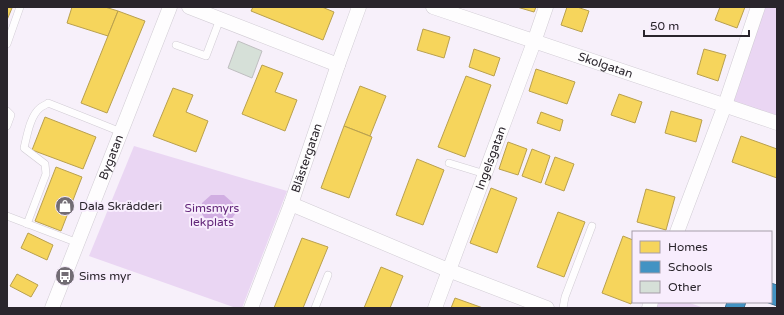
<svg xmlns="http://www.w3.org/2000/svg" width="784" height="315" font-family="'Varela Round',sans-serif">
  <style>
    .green { fill: #ead6f3 }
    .water { fill: #d1aee2 }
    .homes { fill: #f6d55c; stroke: #b9a04e }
    .schools { fill: #4393c3; stroke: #3c7296 }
    .building { fill: #d6e0d8; stroke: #bfbec0 }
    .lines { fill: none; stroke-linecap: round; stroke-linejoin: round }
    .lane-casing { stroke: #d1ccd4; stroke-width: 8 }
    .street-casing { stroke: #d1ccd4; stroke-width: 15 }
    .lane { stroke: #fefdfe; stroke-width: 7 }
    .street { stroke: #fefdfe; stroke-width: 14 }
    .labels { text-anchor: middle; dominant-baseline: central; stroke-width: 4; stroke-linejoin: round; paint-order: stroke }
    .street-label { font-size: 12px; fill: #2a252c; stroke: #f8edfd }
    .poi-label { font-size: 12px; fill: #2a252c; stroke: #f8edfd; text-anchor: start }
    .park-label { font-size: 12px; fill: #622679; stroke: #f8edfd }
  </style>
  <rect width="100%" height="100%" fill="#f7f0fa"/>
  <g class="green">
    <path d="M758,7h19v115l-52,-17z"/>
    <path d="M134,146l153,45 -45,117h-6l-147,-52z"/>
    <path d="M651,302h36l17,6h-55z"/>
  </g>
  <path class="water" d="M211,195h13l9,8 2,11 -5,7 -11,6 -10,-3 -7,-10v-11z"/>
  <g class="homes">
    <path d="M7,7l5,1 -5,12z"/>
    <path d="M72,7h33l13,4 -10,25 -41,-13z"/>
    <path d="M253,7h69l12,5 -11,28 -72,-29z"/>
    <path d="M517,7h19l-2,5z"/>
    <path d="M567,7h10l12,4 -7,21 -21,-7z"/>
    <path d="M720,7h25l-8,21 -22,-8z"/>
    <path d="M118,11l27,10 -38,92 -26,-10z"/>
    <path d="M423,29l27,8 -6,21 -27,-8z"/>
    <path d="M474,49l26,9 -6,18 -25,-9z"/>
    <path d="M704,49l22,6 -8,26 -21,-7z"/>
    <path d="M262,65l21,8 -8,19 22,8 -12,31 -43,-17z"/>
    <path d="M536,69l39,13 -8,22 -38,-13z"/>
    <path d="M466,76l25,9 -26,72 -27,-10z"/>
    <path d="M360,86l26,10 -16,40 -26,-10z"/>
    <path d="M173,88l20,7 -7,17 22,9 -12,31 -43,-16z"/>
    <path d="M619,94l23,8 -7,21 -24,-8z"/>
    <path d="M671,111l31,9 -6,22 -31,-9z"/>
    <path d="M541,112l22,8 -3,11 -23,-8z"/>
    <path d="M45,117l51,20 -13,32 -51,-19z"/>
    <path d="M344,126l28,11 -23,61 -28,-10z"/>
    <path d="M741,136l36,13v29l-45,-16z"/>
    <path d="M508,142l19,7 -9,26 -19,-6z"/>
    <path d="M532,149l18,7 -9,27 -19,-7z"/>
    <path d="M555,157l19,7 -10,27 -19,-7z"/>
    <path d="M417,159l27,11 -21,55 -27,-10z"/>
    <path d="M56,167l26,10 -21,54 -26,-10z"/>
    <path d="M491,188l26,10 -20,55 -27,-10z"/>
    <path d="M646,189l29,8 -9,33 -29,-8z"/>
    <path d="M558,212l27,10 -21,55 -27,-10z"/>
    <path d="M28,233l25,12 -6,15 -26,-12z"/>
    <path d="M623,236l10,4v59l-2,5 -29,-11z"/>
    <path d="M302,238l26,9 -25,61h-29z"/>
    <path d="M381,267l22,9 -13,32h-26z"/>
    <path d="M17,274l21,11 -7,12 -21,-11z"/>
    <path d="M455,298l28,10h-32z"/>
  </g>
  <g class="schools">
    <path d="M771,283l6,2v21l-11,-4h5z"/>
    <path d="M727,302h19l-2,6h-19z"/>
  </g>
  <path class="building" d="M238,41l24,10 -10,27 -24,-10z"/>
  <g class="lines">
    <defs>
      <g id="lane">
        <path d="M7,44l13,-37"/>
        <path d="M176,45l30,11 14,-37"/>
        <path d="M7,111l4,4 -4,11"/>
        <path d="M449,163l36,11"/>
        <path d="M7,216l71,27"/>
        <path d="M27,224l19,-50 -1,-10 -21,-16c3,-12 6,-32 16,-40 2,-2 6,-3 8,-5l33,13 40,16"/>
        <path d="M315,308l13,-33"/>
        <path d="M563,308l2,-11 27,-71"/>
      </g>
      <g id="street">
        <path d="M189,7l149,58"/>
        <path id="s1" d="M433,7l344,116"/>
        <path d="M291,204l157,66 99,38"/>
        <path d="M677,232l48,-127 33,-98"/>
        <path id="s2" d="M52,308l118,-301"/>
        <path id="s3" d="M251,308l40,-104 47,-139 21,-58"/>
        <path id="s4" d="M435,308l99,-266 12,-35"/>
        <path d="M649,308l2,-6"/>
      </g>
    </defs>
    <use href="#lane" class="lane-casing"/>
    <use href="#street" class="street-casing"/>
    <use href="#lane" class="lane"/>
    <use href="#street" class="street"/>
  </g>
  <defs>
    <symbol id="shop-disc" viewBox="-11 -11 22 22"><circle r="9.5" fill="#726c74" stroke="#f8edfd"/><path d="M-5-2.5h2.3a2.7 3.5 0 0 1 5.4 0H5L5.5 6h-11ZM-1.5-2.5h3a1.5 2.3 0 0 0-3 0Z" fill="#fff"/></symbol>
    <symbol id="bus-disc" viewBox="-11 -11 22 22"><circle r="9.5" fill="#726c74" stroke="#f8edfd"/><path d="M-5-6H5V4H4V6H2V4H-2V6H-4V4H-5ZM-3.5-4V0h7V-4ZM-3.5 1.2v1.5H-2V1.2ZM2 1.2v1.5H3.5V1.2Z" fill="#fff"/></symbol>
  </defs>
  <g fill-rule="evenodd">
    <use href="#shop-disc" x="54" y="195" width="22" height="22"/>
    <use href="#bus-disc" x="54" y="265" width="22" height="22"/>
  </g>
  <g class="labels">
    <g class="street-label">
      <text stroke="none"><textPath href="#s1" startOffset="182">Skolgatan</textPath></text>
      <text stroke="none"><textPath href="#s2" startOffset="162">Bygatan</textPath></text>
      <text stroke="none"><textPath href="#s3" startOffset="160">Blästergatan</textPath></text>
      <text stroke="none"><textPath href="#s4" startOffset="160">Ingelsgatan</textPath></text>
    </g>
    <g class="poi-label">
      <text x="79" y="206">Dala Skrädderi</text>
      <text x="79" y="276">Sims myr</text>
    </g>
    <g class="park-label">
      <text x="212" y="208">Simsmyrs<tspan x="212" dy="14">lekplats</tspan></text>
    </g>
  </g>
  <rect width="784" height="315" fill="none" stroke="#2a252c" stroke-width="16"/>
  <rect x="632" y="231" width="140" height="72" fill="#f8edfd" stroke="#a69da9"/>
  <rect x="640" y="241" width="20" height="12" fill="#f6d55c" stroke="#a69da9"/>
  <text x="668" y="251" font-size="12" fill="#2a252c">Homes</text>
  <rect x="640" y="261" width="20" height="12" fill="#4393c3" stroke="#a69da9"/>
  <text x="668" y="271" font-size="12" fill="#2a252c">Schools</text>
  <rect x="640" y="281" width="20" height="12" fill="#d6e0d8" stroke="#a69da9"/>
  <text x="668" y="291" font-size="12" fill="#2a252c">Other</text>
  <path d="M644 30v6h105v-6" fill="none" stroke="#2a252c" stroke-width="2"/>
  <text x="650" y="30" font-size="12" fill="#2a252c" stroke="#f8edfd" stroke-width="3" paint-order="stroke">50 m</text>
</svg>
